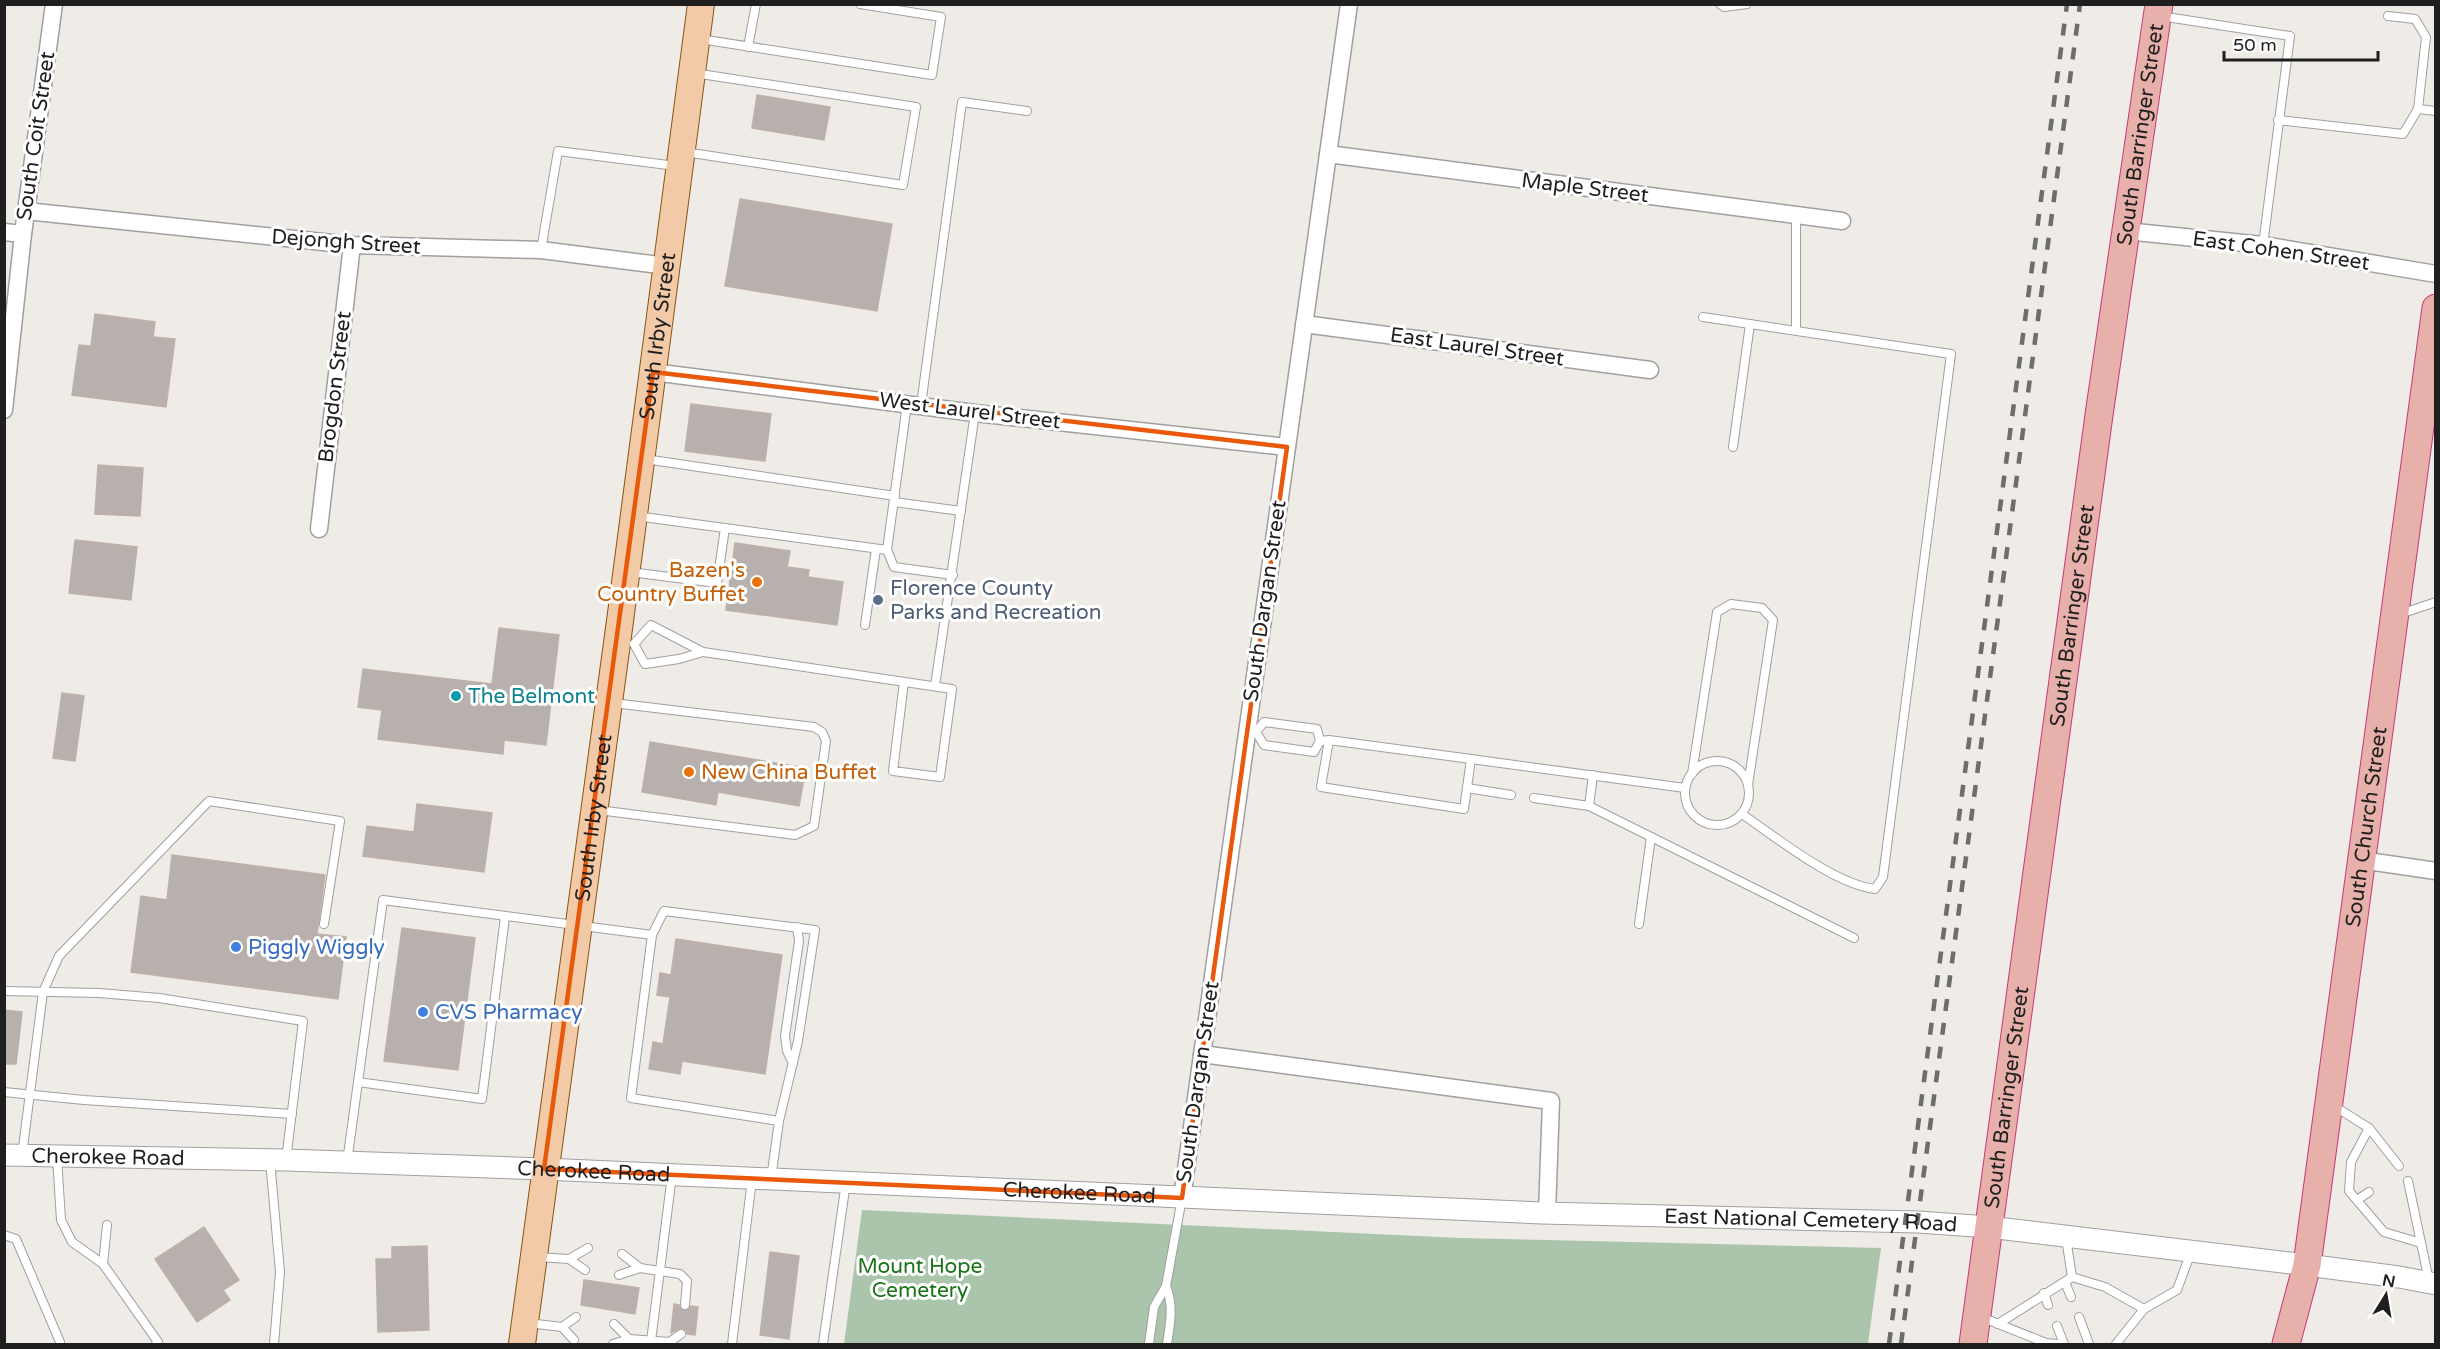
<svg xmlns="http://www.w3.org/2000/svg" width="2440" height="1349" font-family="'Varela Round',sans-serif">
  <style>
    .cemetery { fill: #aac5ab }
    .building { fill: #b8b0ac; stroke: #bfb1aa; stroke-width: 1.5 }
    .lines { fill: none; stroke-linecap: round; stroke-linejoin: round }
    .service-casing { stroke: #a0a0a0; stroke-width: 10 }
    .minor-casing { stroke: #a0a0a0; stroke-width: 19 }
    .tertiary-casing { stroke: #a0a0a0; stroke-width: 23 }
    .primary-casing { stroke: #8a5410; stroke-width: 28 }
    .trunk-casing { stroke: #c8387a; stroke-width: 29 }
    .service { stroke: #fff; stroke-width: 8 }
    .minor { stroke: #fff; stroke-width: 16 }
    .tertiary { stroke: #fff; stroke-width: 21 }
    .primary { stroke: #f2caa8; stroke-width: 26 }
    .trunk { stroke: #e8b0aa; stroke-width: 27 }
    .rail { stroke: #6d6d6d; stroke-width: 4.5; stroke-dasharray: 12 12; stroke-linecap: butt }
    .marked { fill: none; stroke: #e8590c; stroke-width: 4.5; stroke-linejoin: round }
    .food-dot { fill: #e8710a; stroke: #fff; stroke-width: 2 }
    .service-dot { fill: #5c6f8a; stroke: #fff; stroke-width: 2 }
    .culture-dot { fill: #0f9aa8; stroke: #fff; stroke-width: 2 }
    .shop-dot { fill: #3f7fe0; stroke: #fff; stroke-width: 2 }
    .labels { text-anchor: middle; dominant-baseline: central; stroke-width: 6; stroke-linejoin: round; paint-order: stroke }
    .street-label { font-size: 21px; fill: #1f1f1f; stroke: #fff }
    .food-label { font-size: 21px; fill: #c56008; stroke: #fff; text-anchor: end }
    .service-label { font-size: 21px; fill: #4e5e75; stroke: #fff; text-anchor: start }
    .culture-label { font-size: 21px; fill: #0d838f; stroke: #fff; text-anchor: start }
    .shop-label { font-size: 21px; fill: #366cbe; stroke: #fff; text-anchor: start }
    .park-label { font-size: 21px; fill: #1a7317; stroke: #fff }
  </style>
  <rect width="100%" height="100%" fill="#efebe7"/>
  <path class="cemetery" d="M862,1210l598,28 421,10 -13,96h-1024z"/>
  <g class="building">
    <path d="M757,95l73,12 -6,33 -72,-12z"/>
    <path d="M740,199l152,25 -15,87 -152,-25z"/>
    <path d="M95,314l60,8 -2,15 22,2 -9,68 -94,-12 7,-50 12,1z"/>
    <path d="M691,404l80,10 -6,47 -80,-10z"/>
    <path d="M98,465l45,3 -3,48 -45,-2z"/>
    <path d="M75,540l62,7 -6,53 -62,-7z"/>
    <path d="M735,543l55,8 -3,16 22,3 -1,7 35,5 -6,43 -111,-15z"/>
    <path d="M499,628l60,7 -13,110 -42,-5 -1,14 -125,-15 4,-29 -24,-3 5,-38 129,15z"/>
    <path d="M62,693l22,3 -9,65 -22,-3z"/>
    <path d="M650,742l156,26 -7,38 -81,-14 -2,13 -74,-13z"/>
    <path d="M417,804l75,9 -8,59 -121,-16 4,-30 47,6z"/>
    <path d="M172,855l153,20 -8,59 29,3 -8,62 -207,-27 10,-76 26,4z"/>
    <path d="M402,928l73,10 -17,132 -74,-9z"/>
    <path d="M676,939l106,16 -17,119 -83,-13 -2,13 -31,-5 4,-27 10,2 7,-47 -13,-2 3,-22 11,2z"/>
    <path d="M4,1010l18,2 -6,52h-12z"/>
    <path d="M204,1227l35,53 -16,10 7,10 -33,22 -42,-63z"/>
    <path d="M427,1246l2,84 -51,2 -2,-73h16v-12z"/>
    <path d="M770,1252l29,4 -10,83 -29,-4z"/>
    <path d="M584,1280l55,8 -4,26 -54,-9z"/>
    <path d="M674,1304l5,1 5,6 4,-1 3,-4 7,1 -3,28 -8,-1 -1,-4 -5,-2 -10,5z"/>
  </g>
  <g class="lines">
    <defs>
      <g id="service">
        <path d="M1720,4l4,3 23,-3"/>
        <path d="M2160,16l130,20 -27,209"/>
        <path d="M700,39l232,36 9,-58 -81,-13"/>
        <path d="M748,47l8,-43"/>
        <path d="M2418,109l18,2"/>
        <path d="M2278,120l125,14 15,-25 8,-72 -11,-18 -27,-3"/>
        <path d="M685,152l218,33 13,-78 -222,-34"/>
        <path d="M1796,215v114"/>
        <path d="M541,250l17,-99 118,15"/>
        <path d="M1703,317l248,37 -68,523 -8,12c-41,-5 -98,-51 -133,-75"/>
        <path d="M921,405l41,-303 65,9"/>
        <path d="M1733,447l17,-123"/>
        <path d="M645,459l250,37"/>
        <path d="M894,502l67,9"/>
        <path d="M636,516l251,34 20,-146"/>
        <path d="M887,550l7,17 59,8"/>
        <path d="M630,572l87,11 8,-55"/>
        <path d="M2400,614l36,-12"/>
        <path d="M865,625l11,-76"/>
        <path d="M634,644l17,-19 52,27 249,37 -12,88 -47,-6 11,-89"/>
        <path d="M634,644l11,20 34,-5 24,-7"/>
        <path d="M935,686l40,-273"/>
        <path d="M1264,722l53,7 3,12 -6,11 -50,-7 -8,-13z"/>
        <path d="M1320,741l9,-1 142,19 -7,50 -143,-22 8,-47"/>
        <path d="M1471,759l214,29"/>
        <circle cx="1717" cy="793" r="32"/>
        <path d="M1692,774l25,-162 14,-8 31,4 11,12 -25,165"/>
        <path d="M1467,788l44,7"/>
        <path d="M1534,798l55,8 4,-31"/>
        <path d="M1589,806l265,132"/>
        <path d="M598,810l197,25 19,-9 12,-85 -4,-9 -8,-5 -201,-24"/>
        <path d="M1639,924l12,-87"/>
        <path d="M4,991l95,2 60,5 144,23 -17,139"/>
        <path d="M793,1063l-6,-12 -2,-15 14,-95 -2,-14"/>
        <path d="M358,1082l124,17 23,-182"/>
        <path d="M4,1092l80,8 208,14"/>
        <path d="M2334,1106l35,22 30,38"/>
        <path d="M2369,1128l-18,34 -2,29 35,41 37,11"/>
        <path d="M22,1155l21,-163 16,-36 150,-155 131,20 -16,103"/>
        <path d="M57,1157l4,63 11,22 31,22"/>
        <path d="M270,1160l10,112 -6,72"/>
        <path d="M347,1162l36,-262 269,35"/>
        <path d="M771,1179l8,-58 19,-80 17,-111 -151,-19 -12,24 -21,163 148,23"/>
        <path d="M2408,1181l21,100"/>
        <path d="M2357,1200l12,-8"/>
        <path d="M107,1225l-4,39 55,78 -2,2"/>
        <path d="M4,1235l12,4 44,103"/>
        <path d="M2066,1238l6,39"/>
        <path d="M537,1257l32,2"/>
        <path d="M640,1268l40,6 7,7 -2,24"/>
        <path d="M585,1270l-16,-11 19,-11"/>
        <path d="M619,1275l21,-7 -18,-14"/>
        <path d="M2072,1277l33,10 39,22 33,-19 14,-38"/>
        <path d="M2065,1282l6,15"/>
        <path d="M1166,1286l16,-88"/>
        <path d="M2044,1293l4,12"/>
        <path d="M1981,1317l65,26 12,1"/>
        <path d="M2079,1317l10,27"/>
        <path d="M528,1323l34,4"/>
        <path d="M1998,1324l74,-47"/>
        <path d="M2057,1326l7,18"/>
        <path d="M629,1339l41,3 11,-8"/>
        <path d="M574,1340l-12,-13 14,-10"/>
        <path d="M651,1341l21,-166"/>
        <path d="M613,1344l16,-5 -15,-15"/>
        <path d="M732,1344l20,-165"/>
        <path d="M823,1344l23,-162"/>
        <path d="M1149,1344l5,-37 12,-21c8,20 4,38 1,58"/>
        <path d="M2116,1344l28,-35"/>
      </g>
      <g id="minor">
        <path d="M1328,154l514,67"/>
        <path d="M26,211l326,34 189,5 126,16"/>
        <path d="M2126,231l137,14 173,29"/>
        <path d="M4,232l19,2"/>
        <path d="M1304,324l346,46"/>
        <path d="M653,372l322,41 312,34"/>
        <path d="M4,410l19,-176 31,-230"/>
        <path d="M319,529l33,-284"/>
        <path d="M2361,860l75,11"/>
        <path d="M1202,1054l349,47 -4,112"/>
        <path d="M1182,1198l167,-1194"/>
      </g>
      <g id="tertiary">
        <path id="s1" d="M4,1155l282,5 258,9 998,44 376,9 71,5 318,38 92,12 37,7"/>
      </g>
      <g id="primary">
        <path id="s2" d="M522,1344l98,-723 81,-617"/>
      </g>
      <g id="trunk">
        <path id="s3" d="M1973,1344l126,-929 60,-411"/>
        <path id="s4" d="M2286,1344l21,-79 129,-957"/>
      </g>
    </defs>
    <use href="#service" class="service-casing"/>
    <use href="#minor" class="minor-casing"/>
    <use href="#tertiary" class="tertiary-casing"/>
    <use href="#primary" class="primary-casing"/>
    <use href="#trunk" class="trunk-casing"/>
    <use href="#service" class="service"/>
    <use href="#minor" class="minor"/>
    <use href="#tertiary" class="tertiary"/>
    <use href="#primary" class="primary"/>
    <use href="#trunk" class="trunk"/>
    <g class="rail">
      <path d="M1889,1344l178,-1340"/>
      <path d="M1901,1344l179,-1340"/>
    </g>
  </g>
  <path class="marked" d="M653,372l634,75 -105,751 -638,-29z"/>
  <g class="food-dot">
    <circle cx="757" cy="582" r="6"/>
    <circle cx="689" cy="772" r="6"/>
  </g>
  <circle class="service-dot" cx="878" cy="600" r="6"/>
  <circle class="culture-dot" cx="456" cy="696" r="6"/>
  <g class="shop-dot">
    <circle cx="236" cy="947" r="6"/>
    <circle cx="423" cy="1012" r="6"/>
  </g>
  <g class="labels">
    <g class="street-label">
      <text stroke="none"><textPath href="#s3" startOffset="1221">South Barringer Street</textPath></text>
      <text transform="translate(36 136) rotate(-82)">South Coit Street</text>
      <text transform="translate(1585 188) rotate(7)">Maple Street</text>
      <text transform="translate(346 242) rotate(4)">Dejongh Street</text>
      <text transform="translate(2281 251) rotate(8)">East Cohen Street</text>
      <text stroke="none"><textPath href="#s2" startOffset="1017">South Irby Street</textPath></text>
      <text transform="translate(1477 347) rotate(8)">East Laurel Street</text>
      <text transform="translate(335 387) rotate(-83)">Brogdon Street</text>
      <text transform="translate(970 411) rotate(7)">West Laurel Street</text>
      <text transform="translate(1265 601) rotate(-82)">South Dargan Street</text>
      <text stroke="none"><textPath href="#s3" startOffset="735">South Barringer Street</textPath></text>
      <text stroke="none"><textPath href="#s2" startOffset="531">South Irby Street</textPath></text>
      <text stroke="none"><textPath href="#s4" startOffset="524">South Church Street</textPath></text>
      <text transform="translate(1198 1082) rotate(-82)">South Dargan Street</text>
      <text stroke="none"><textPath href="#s3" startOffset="249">South Barringer Street</textPath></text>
      <text stroke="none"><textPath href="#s1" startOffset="104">Cherokee Road</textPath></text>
      <text stroke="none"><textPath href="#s1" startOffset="590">Cherokee Road</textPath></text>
      <text stroke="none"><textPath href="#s1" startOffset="1076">Cherokee Road</textPath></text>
      <text stroke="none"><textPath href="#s1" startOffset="1808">East National Cemetery Road</textPath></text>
    </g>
    <g class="food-label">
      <text x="745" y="570">Bazen's<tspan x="745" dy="24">Country Buffet</tspan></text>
      <text x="701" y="772" text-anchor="start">New China Buffet</text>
    </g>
    <g class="service-label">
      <text x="890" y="588">Florence County<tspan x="890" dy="24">Parks and Recreation</tspan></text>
    </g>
    <g class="culture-label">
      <text x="468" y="696">The Belmont</text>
    </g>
    <g class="shop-label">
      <text x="248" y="947">Piggly Wiggly</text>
      <text x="435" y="1012">CVS Pharmacy</text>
    </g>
    <g class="park-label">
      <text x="920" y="1266">Mount Hope<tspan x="920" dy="24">Cemetery</tspan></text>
    </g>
  </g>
  <rect width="2440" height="1349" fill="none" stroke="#1f1f1f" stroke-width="12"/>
  <g transform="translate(2386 1295) rotate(11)" stroke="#ffffff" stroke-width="4.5" paint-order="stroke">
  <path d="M0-4.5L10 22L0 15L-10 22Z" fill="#1f1f1f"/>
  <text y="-9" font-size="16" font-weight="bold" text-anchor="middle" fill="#1f1f1f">N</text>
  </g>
  <path d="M2224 51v9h154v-9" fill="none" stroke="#1f1f1f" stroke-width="3"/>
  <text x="2233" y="51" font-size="18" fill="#1f1f1f" stroke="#ffffff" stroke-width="4.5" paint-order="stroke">50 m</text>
</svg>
